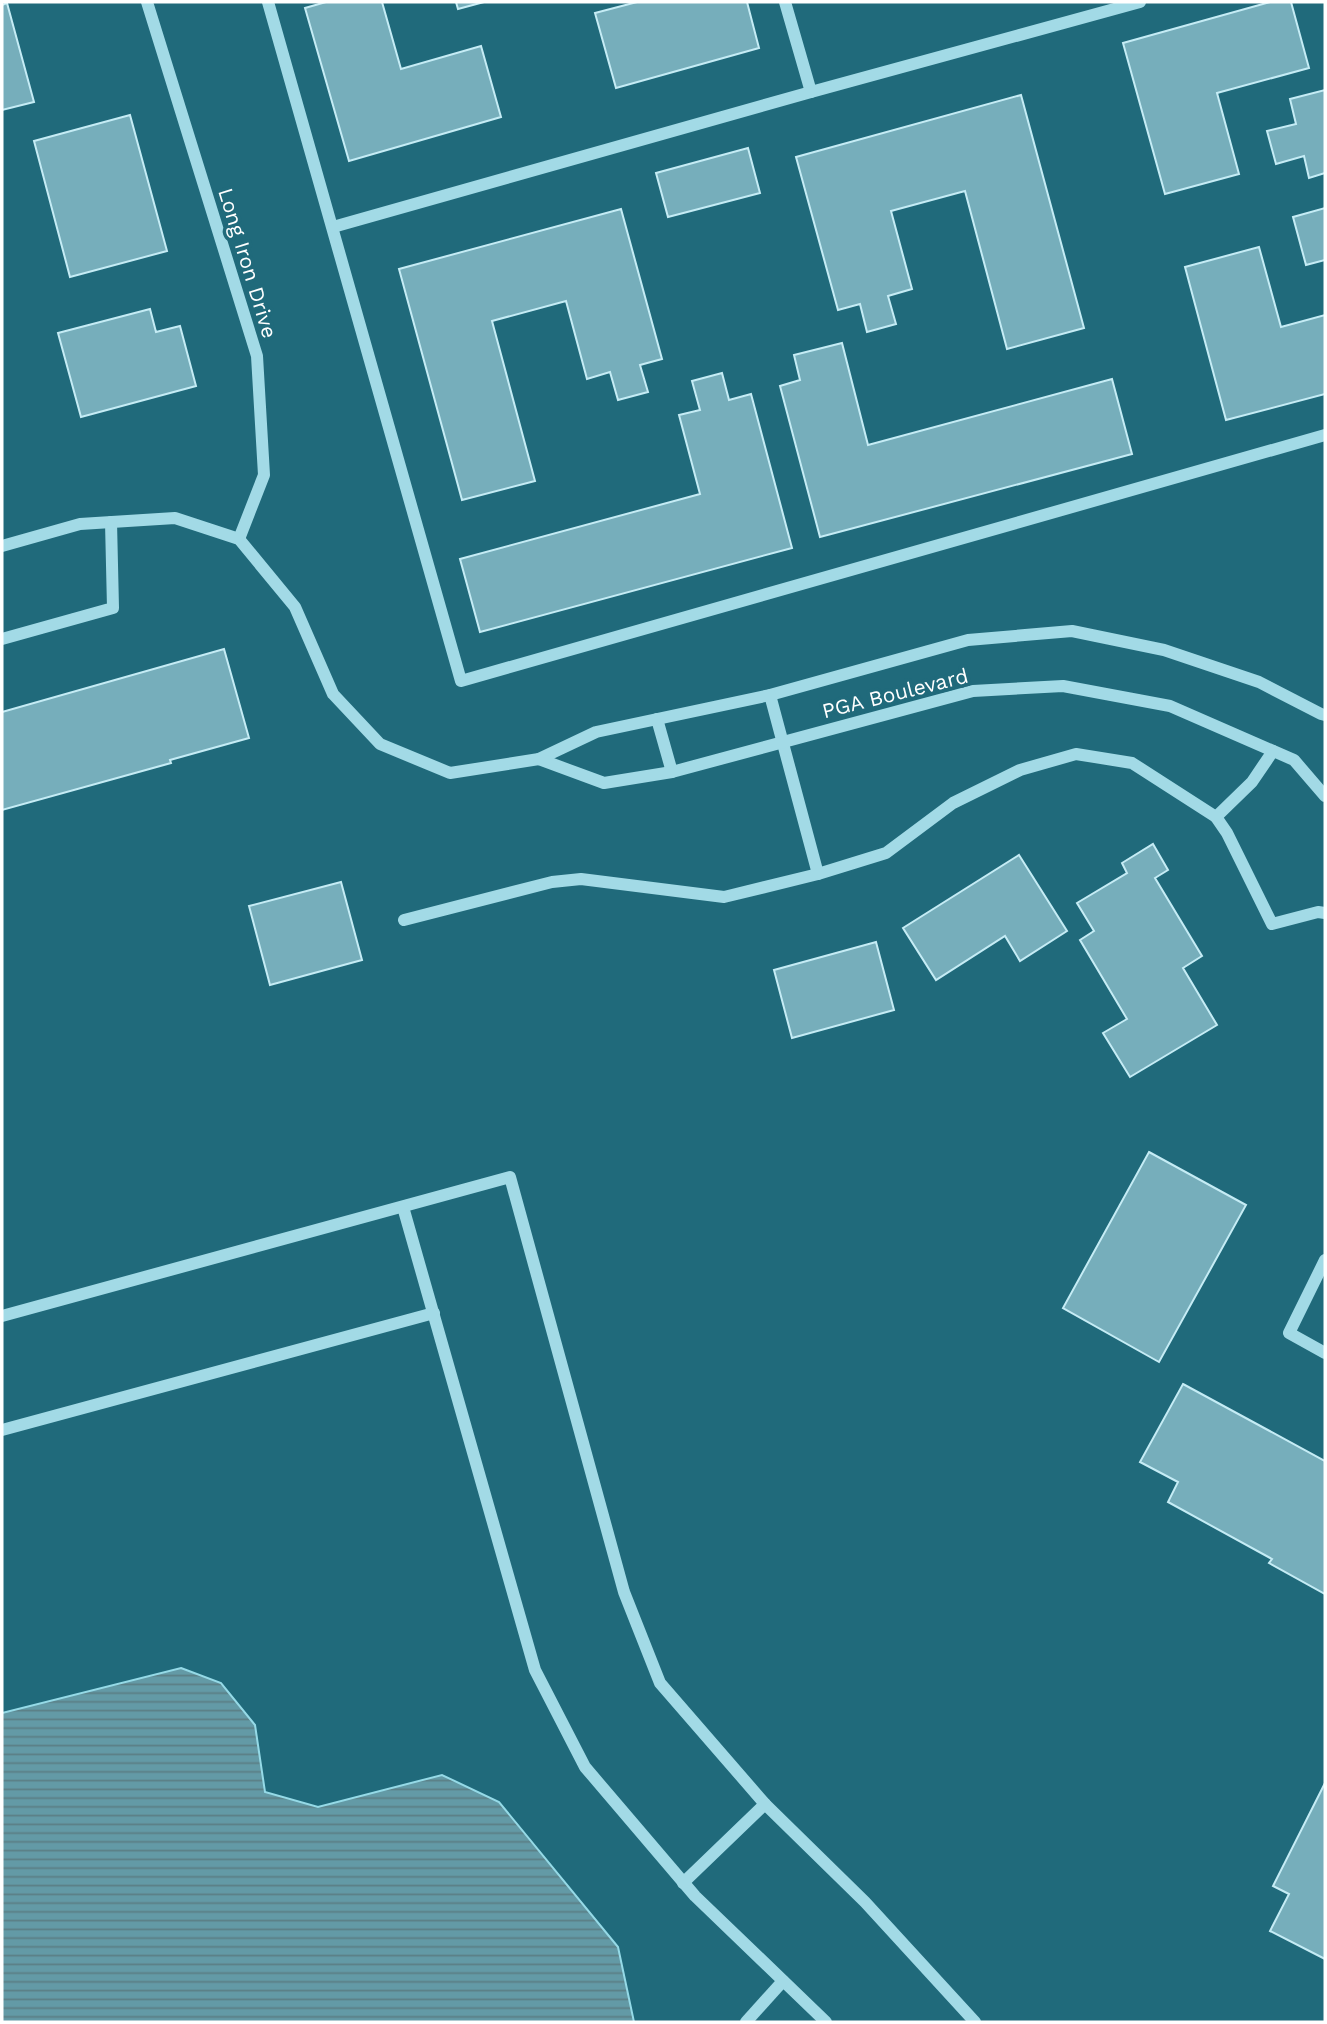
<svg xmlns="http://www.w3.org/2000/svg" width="1327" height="2024" font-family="'Work Sans',sans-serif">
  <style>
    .water { fill: url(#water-rules); stroke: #95dae7; stroke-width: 2 }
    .building { fill: #76aebb; stroke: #c5ecf5; stroke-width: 2 }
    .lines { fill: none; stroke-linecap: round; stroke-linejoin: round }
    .minor { stroke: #a2dae6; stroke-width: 12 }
    .labels { text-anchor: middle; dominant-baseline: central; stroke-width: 7; stroke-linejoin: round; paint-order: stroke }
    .street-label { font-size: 21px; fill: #fff; stroke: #206a7b }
  </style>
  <defs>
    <pattern id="water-rules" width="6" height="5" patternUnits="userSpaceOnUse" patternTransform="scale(1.75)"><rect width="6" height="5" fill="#639aa6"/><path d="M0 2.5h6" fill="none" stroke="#5b7f86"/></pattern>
  </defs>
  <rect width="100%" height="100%" fill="#206a7b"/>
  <path class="water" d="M181,1668l40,15 34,42 10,67 53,15 124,-32 57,27 119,145 16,75h-632v-309z"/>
  <g class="building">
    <path d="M326,2h56l19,67 80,-23 20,71 -152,44 -44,-153z"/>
    <path d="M456,2h28l-26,7z"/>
    <path d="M637,2h110l12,46 -143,40 -21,-75z"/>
    <path d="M1270,2h21l18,66 -92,25 22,81 -74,20 -42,-151z"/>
    <path d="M7,3l27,99 -32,8v-105z"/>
    <path d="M1325,90v83l-16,5 -5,-22 -28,8 -9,-33 29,-7 -6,-25z"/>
    <path d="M1021,95l63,233 -77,21 -42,-158 -74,20 21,78 -24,7 8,28 -29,8 -7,-28 -22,6 -42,-153z"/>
    <path d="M130,115l37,136 -97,26 -36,-136z"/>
    <path d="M748,148l12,45 -92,24 -12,-44z"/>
    <path d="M1325,208v52l-19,5 -13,-48z"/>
    <path d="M621,209l41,150 -22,6 8,27 -30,8 -8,-28 -23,7 -21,-78 -74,20 43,160 -73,19 -63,-231z"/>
    <path d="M1259,247l22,80 44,-12v79l-99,26 -41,-153z"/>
    <path d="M150,309l6,23 24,-6 16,60 -115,31 -23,-84z"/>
    <path d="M842,343l26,102 244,-66 20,75 -312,83 -40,-151 20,-6 -6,-25z"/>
    <path d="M722,373l7,27 22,-6 41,154 -312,84 -20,-73 240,-65 -21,-79 21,-5 -8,-29z"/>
    <path d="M224,649l25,89 -79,22 1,3 -169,47v-98z"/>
    <path d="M1153,844l15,26 -13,8 47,78 -19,12 34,57 -87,52 -27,-44 24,-14 -47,-79 14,-9 -17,-28 50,-30 -5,-10z"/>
    <path d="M1019,855l48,76 -47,30 -15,-25 -69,44 -33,-52z"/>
    <path d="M341,882l21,78 -92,25 -21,-79z"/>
    <path d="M876,942l18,68 -102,28 -18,-68z"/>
    <path d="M1149,1152l97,53 -87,157 -96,-54z"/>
    <path d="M1183,1384l142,77v133l-56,-31 3,-4 -104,-57 10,-20 -38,-20z"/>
    <path d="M1325,1783v176l-55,-28 19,-37 -16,-8z"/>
  </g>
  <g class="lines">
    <g class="minor">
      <path d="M147,2l110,354 7,119 -25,64"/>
      <path d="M268,2l193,679 864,-246"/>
      <path d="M785,2l26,90"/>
      <path d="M333,227l478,-135 329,-90"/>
      <path d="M2,546l78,-22 95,-6 64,21 56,68 38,87 47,50 70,29 89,-14 57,-27 174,-37 198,-55 104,-9 92,19 95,32 62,32 4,1"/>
      <path d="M2,639l111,-31 -2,-86"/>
      <path d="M770,695l48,179"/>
      <path d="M657,719l15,53"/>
      <path d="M539,759l65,24 68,-11 301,-81 90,-5 107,20 124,54 31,36"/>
      <path d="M1216,817l36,-35 21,-31"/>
      <path d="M404,920l148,-38 29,-3 143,18 94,-23 68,-21 67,-50 67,-33 56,-16 56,9 84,54 11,16 45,91 46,-12 7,1"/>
      <path d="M403,1207l132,463 50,97 110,129 131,126"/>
      <path d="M1325,1260l-36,73 36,20"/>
      <path d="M2,1316l508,-139 114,415 36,91 105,121 100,98 110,120"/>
      <path d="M2,1430l432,-117"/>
      <path d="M683,1883l82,-79"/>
      <path d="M746,2022l37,-41"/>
    </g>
  </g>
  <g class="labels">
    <g class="street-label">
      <text transform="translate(248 263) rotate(73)">Long Iron Drive</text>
      <text transform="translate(895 693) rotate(-14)">PGA Boulevard</text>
    </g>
  </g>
  <rect width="1327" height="2024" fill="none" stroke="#ffffff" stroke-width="7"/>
</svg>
